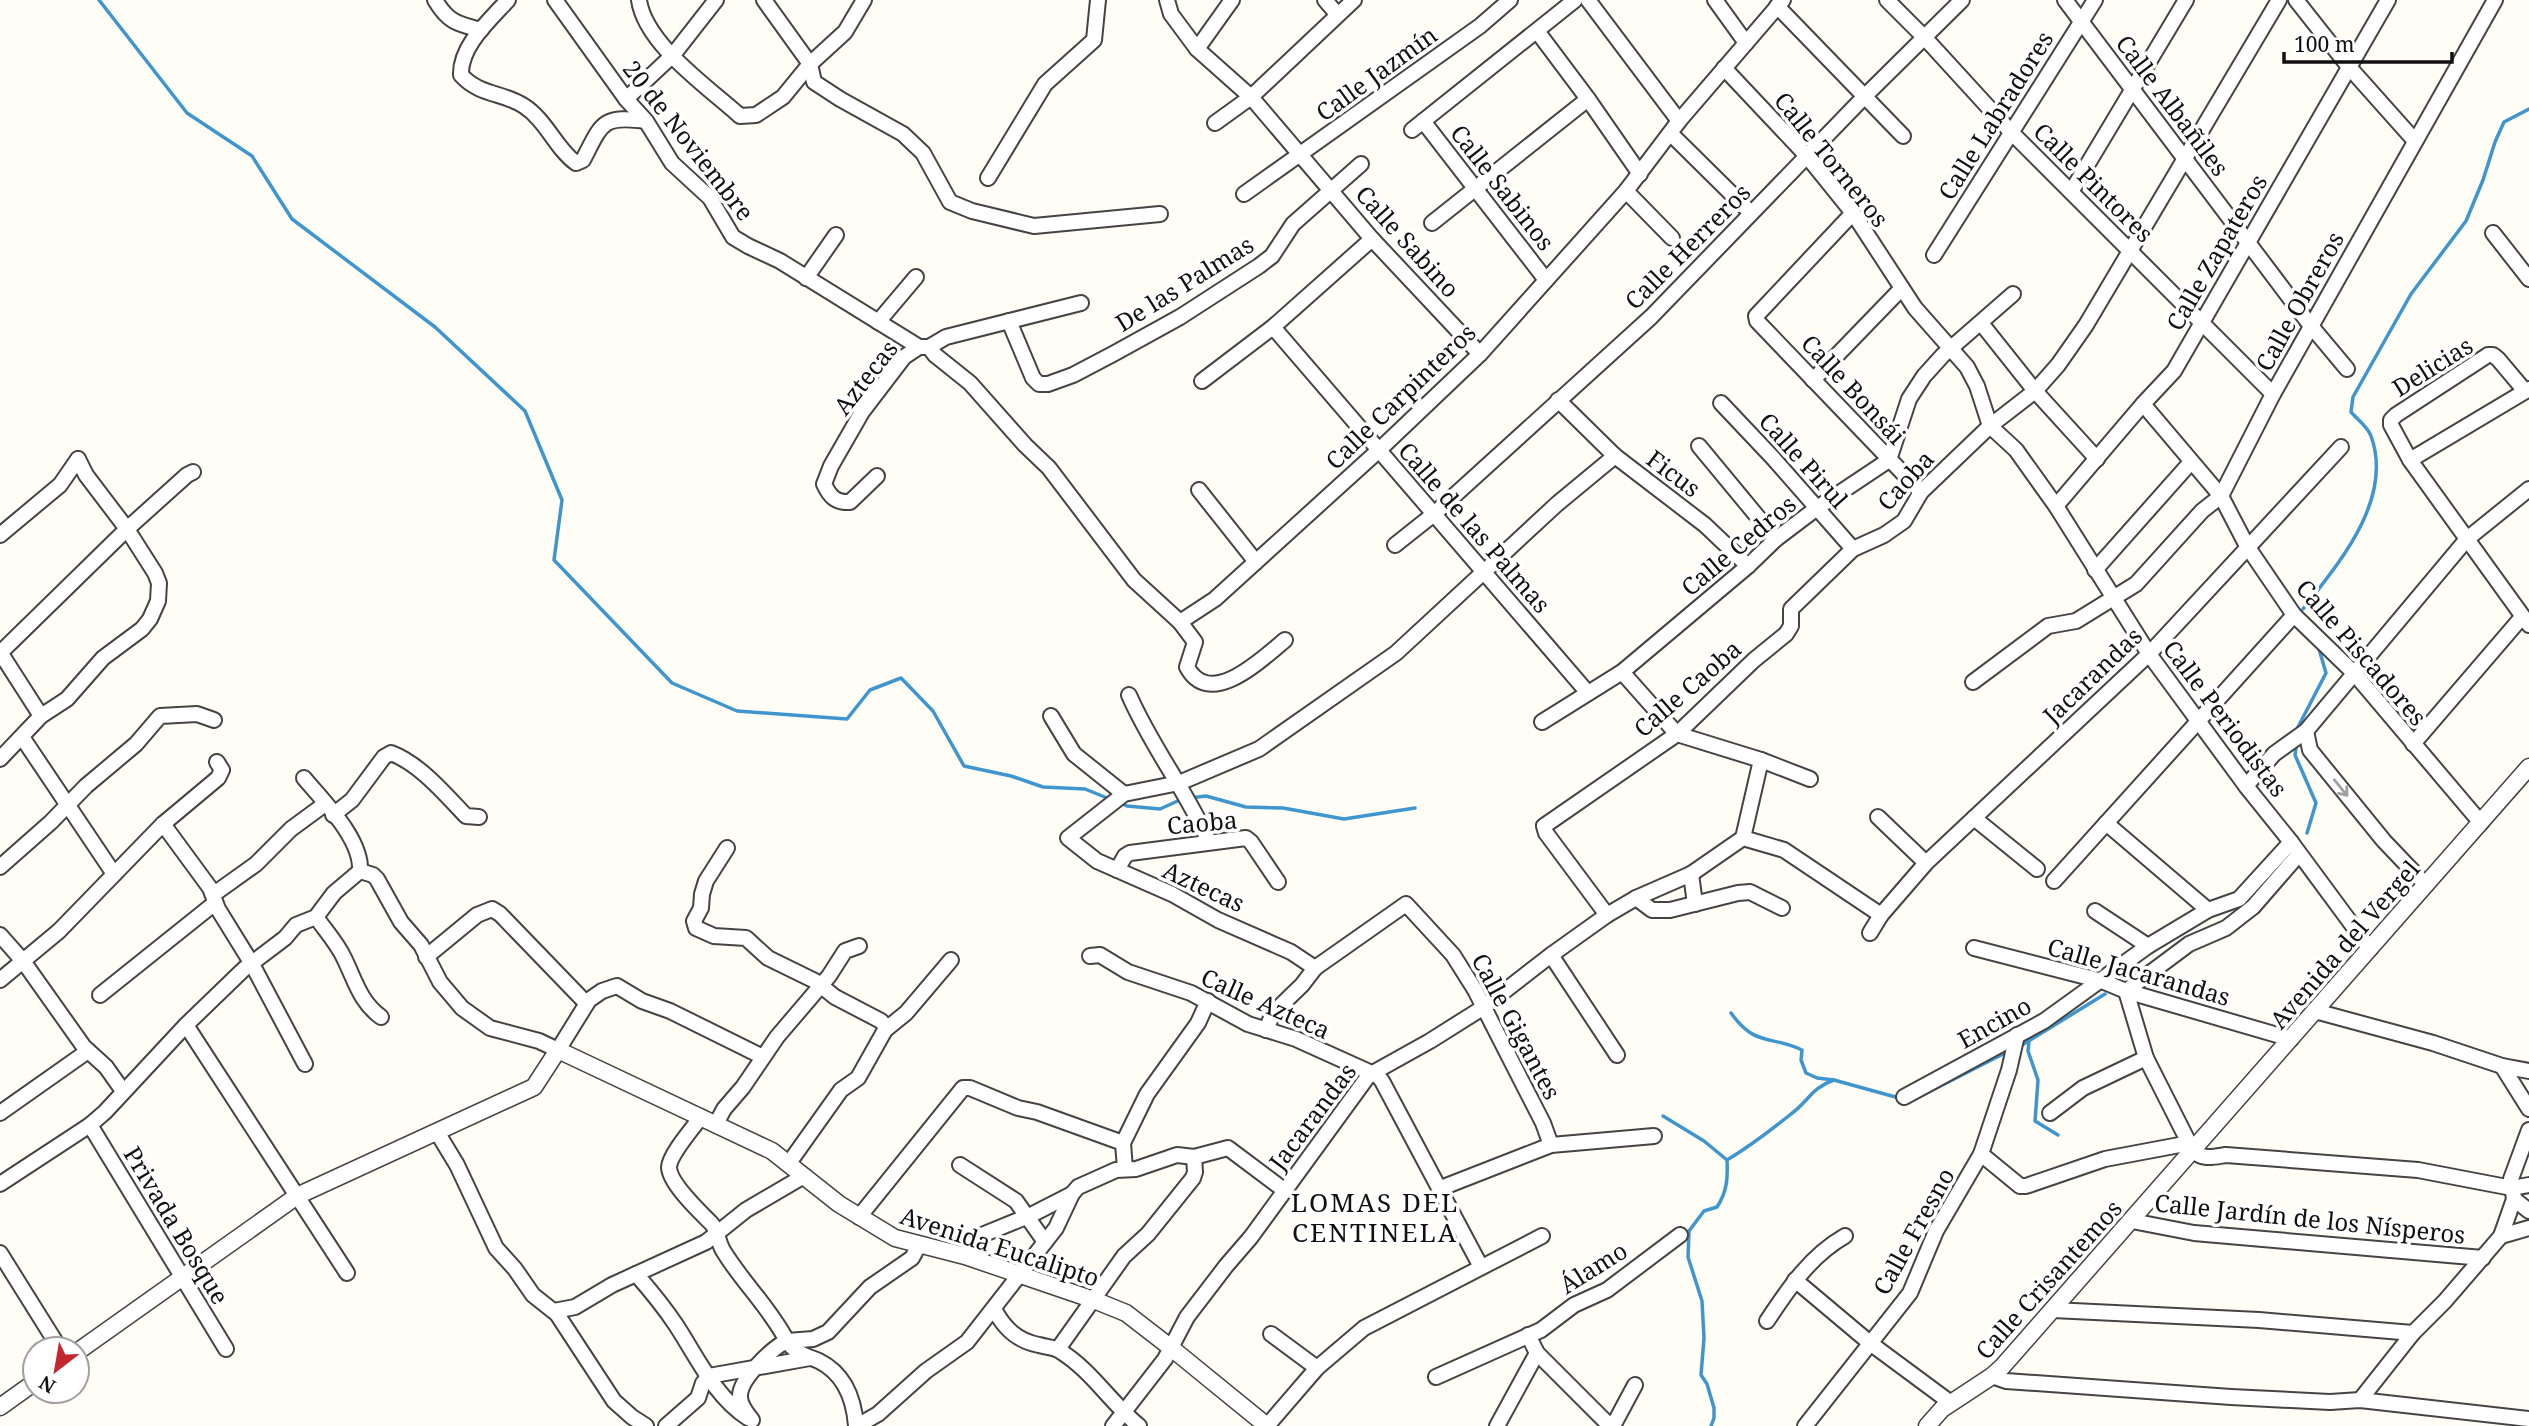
<svg xmlns="http://www.w3.org/2000/svg" width="2529" height="1426" font-family="'Noto Serif',serif">
  <style>
    .lines { fill: none; stroke-linecap: round; stroke-linejoin: round }
    .stream { stroke: #3f96cf; stroke-width: 3.5 }
    .minor-casing { stroke: #444; stroke-width: 18 }
    .tertiary-casing { stroke: #444; stroke-width: 19 }
    .minor { stroke: #fff; stroke-width: 14 }
    .tertiary { stroke: #fff; stroke-width: 16 }
    .oneway { stroke: #a0a0a0 }
    .labels { text-anchor: middle; dominant-baseline: central; stroke-width: 7; stroke-linejoin: round; paint-order: stroke }
    .street-label { font-size: 24px; fill: #111; stroke: #fff }
    .neighbourhood-label { font-size: 26px; letter-spacing: 2px; fill: #111; stroke: #fff }
  </style>
  <rect width="100%" height="100%" fill="#fffdf5"/>
  <g class="lines">
    <g class="stream">
      <path d="M99,0l88,113 65,43 40,63 143,108 90,84 37,89 -8,60 118,123 65,28 110,8 23,-29 31,-12 32,33 31,55 47,10 32,11 42,2 27,11"/>
      <path d="M2303,609c36,-46 91,-110 68,-173 -3,-9 -14,-17 -20,-24l2,-15 58,-103 55,-73 17,-41 12,-38 9,-20 25,-13"/>
      <path d="M2297,729l29,-56 -7,-24"/>
      <path d="M2297,742l-2,13 21,48 -9,30"/>
      <path d="M1190,798l16,-2 40,11 37,1 61,11 71,-11"/>
      <path d="M1119,802l8,4 33,3 22,-10"/>
      <path d="M2240,909l19,-20"/>
      <path d="M2124,983l21,-15"/>
      <path d="M1731,1013c24,34 39,22 71,37l-1,10 5,13 11,5 17,2 65,18"/>
      <path d="M2029,1041l-1,10 10,29 -3,41 23,14"/>
      <path d="M2022,1045l83,-51"/>
      <path d="M1913,1100l96,-49"/>
      <path d="M1663,1116l41,25 23,19"/>
      <path d="M1711,1426l3,-8v-10l-7,-24 -6,-9 3,-37 -2,-37 -14,-44 1,-26 15,-20 13,-4c10,-15 11,-29 10,-47 23,-14 44,-30 64,-46 18,-13 20,-26 43,-34"/>
    </g>
    <defs>
      <g id="minor">
        <path d="M435,0c13,22 22,24 46,30"/>
        <path d="M508,0c-19,21 -48,46 -47,75 19,21 42,17 63,31 22,14 33,44 52,57l7,-3c19,-37 19,-45 63,-39"/>
        <path d="M555,0l71,99 20,22 26,42 38,35 23,39 15,9 32,15 139,86"/>
        <path d="M639,0c6,44 69,87 101,116l16,-1 27,-18 27,-33 35,-32 19,-32"/>
        <path d="M764,0l46,64 4,18 26,17 63,35 20,19 27,49 22,9 62,15 126,-12"/>
        <path d="M1167,0l4,14 26,35 54,48 121,142 108,115"/>
        <path d="M1325,0l12,14"/>
        <path d="M1588,0l91,121"/>
        <path d="M1715,0l31,43"/>
        <path d="M1887,0l38,38 86,94 262,262"/>
        <path d="M2065,0l246,326 36,43"/>
        <path d="M2296,0l53,67 66,74"/>
        <path d="M1777,6l126,130"/>
        <path d="M1537,31l51,68 52,75"/>
        <path d="M1197,49l35,-49"/>
        <path d="M1724,68l83,88 46,57 62,95 52,59 10,19 13,40 26,24 40,56 93,148 97,132 45,56 79,107"/>
        <path d="M626,99l47,-44 43,-55"/>
        <path d="M1423,121l123,159"/>
        <path d="M1215,123l36,-26 103,-97"/>
        <path d="M1412,130l163,-130"/>
        <path d="M1671,134l80,79"/>
        <path d="M988,178l57,-94 49,-44 4,-40"/>
        <path d="M1626,191l46,47"/>
        <path d="M2071,192l115,-192"/>
        <path d="M1244,194l236,-168 30,-26"/>
        <path d="M1853,213l-97,103 1,5 164,171"/>
        <path d="M1432,223l156,-124"/>
        <path d="M2493,233l36,46"/>
        <path d="M1934,255l161,-255"/>
        <path d="M806,278l30,-43"/>
        <path d="M1009,321l24,57 6,6h9l25,-9 40,-21 67,-37 79,-51 13,-10 21,-32 68,-60"/>
        <path d="M878,322l38,-45"/>
        <path d="M1981,323l54,68 62,68"/>
        <path d="M1273,327l315,366"/>
        <path d="M929,347l6,8 35,28 55,62 24,23 85,112 46,42 35,-23 163,-148 102,-97 146,-163 53,-70 104,-121"/>
        <path d="M1813,380l89,-92"/>
        <path d="M1202,381l71,-54 99,-88"/>
        <path d="M2525,391l-27,-32 -5,-4h-5l-92,60 -5,5v5l19,35 119,165"/>
        <path d="M1558,400l57,56 90,69 43,41"/>
        <path d="M1721,403l52,55 80,91"/>
        <path d="M2143,404l78,92 26,50 47,69 60,58 127,150"/>
        <path d="M1699,446l77,93"/>
        <path d="M2410,460l119,-71"/>
        <path d="M877,476l-27,26c-14,1 -20,-5 -26,-18l7,-18 31,-54 42,-55 15,-10h10l17,-10 135,-34"/>
        <path d="M1199,490l57,72"/>
        <path d="M2056,506l87,-102 31,-33 214,-371"/>
        <path d="M0,535l60,-50 18,-26"/>
        <path d="M1395,545l39,-31 217,-197 214,-221 97,-96"/>
        <path d="M2095,570l96,-108"/>
        <path d="M1180,622l15,20 -8,25c23,43 75,-8 98,-27"/>
        <path d="M0,652l41,64"/>
        <path d="M0,653l127,-124 60,-54 6,-3"/>
        <path d="M1622,672l55,62"/>
        <path d="M1973,682l75,-56 28,-5 60,-37 66,-73 19,-15 52,-102 222,-394"/>
        <path d="M1129,695c22,51 57,95 80,147"/>
        <path d="M1051,716l23,38 50,40"/>
        <path d="M1542,722l80,-50 126,-106 28,-27 41,-31 72,-48 20,-61 15,-23 19,-21 70,-61"/>
        <path d="M2306,731l4,19 74,91 42,44"/>
        <path d="M1677,734l84,26 -18,78"/>
        <path d="M22,737l92,137"/>
        <path d="M2413,744l109,-127"/>
        <path d="M0,759l41,-43 26,-17 36,-41 39,-29 8,-10 8,-18 1,-18 -4,-10 -28,-44 -41,-54 -8,-16"/>
        <path d="M1761,760l49,19"/>
        <path d="M304,778c20,24 58,61 56,93"/>
        <path d="M2246,786l28,-32 32,-23 161,-192 62,-50"/>
        <path d="M333,815l19,-15 32,-43 7,-4c29,11 54,41 75,63l13,1"/>
        <path d="M1878,817l48,46"/>
        <path d="M1974,818l63,51"/>
        <path d="M2106,823l102,87"/>
        <path d="M163,824l47,64 8,21 34,55 53,100"/>
        <path d="M727,848l-21,33 -4,13 -1,14 -7,13 2,7 18,8 32,2 22,20 47,23 20,16 46,24 6,7"/>
        <path d="M2299,854l-46,53 -27,21 -37,16 -63,47 20,67 47,93c11,9 20,6 33,4l192,15 94,18 17,-3"/>
        <path d="M0,867l51,-45 35,-36 50,-42 24,-28 37,-2 17,6"/>
        <path d="M1117,870l8,-14 5,-3 116,-15 5,4 27,40"/>
        <path d="M360,871l13,4 4,4 24,43 20,23 19,37 22,26 28,20 49,13 19,9 31,-50 13,-9 15,-5 25,15 28,10 93,46"/>
        <path d="M1691,874l4,30"/>
        <path d="M2054,881l240,-266"/>
        <path d="M214,894l42,-30 35,-35 34,-25"/>
        <path d="M1636,898l16,12h18l68,-17 12,-1 32,16"/>
        <path d="M2095,911l53,35"/>
        <path d="M1607,915l-61,-82 -2,-7 133,-92 77,-74 32,-26 5,-8v-17l62,-60 31,-14 20,-14 17,-29 69,-66 45,-35 23,-26 28,-40 193,-325"/>
        <path d="M316,917c9,13 21,26 28,41 11,22 16,44 37,59"/>
        <path d="M1870,933l11,-18 45,-52 223,-209 192,-207"/>
        <path d="M0,935l23,26 61,86 22,20 17,24"/>
        <path d="M1974,948l128,33 24,10 165,48"/>
        <path d="M1551,955l66,100"/>
        <path d="M1090,956l10,-1 28,17 63,21 57,31 48,15 82,37 4,5 99,186"/>
        <path d="M426,957l51,-42 15,-6 8,5 86,89"/>
        <path d="M1315,968l-24,-16 -73,-32 -46,-26 -75,-33 -29,-23 56,-44 55,-11 80,-34 137,-96 161,-149 58,-48"/>
        <path d="M0,980l59,-49 104,-107 55,-46 4,-8 -5,-8"/>
        <path d="M100,995l115,-92"/>
        <path d="M2315,1011l118,32 69,23 27,5"/>
        <path d="M186,1025l161,248"/>
        <path d="M1266,1030l7,-17 29,-28 13,-17 91,-64 47,51 22,35 68,133 8,22"/>
        <path d="M2502,1066l27,43"/>
        <path d="M1904,1097l140,-76 104,-75 60,-36 31,-11 52,-57"/>
        <path d="M0,1113l88,-62"/>
        <path d="M2050,1113l33,-25 63,-30"/>
        <path d="M701,1117c-8,11 -31,37 -32,50 0,16 31,45 42,56 8,8 6,19 13,29 19,31 46,56 63,89l26,-2 15,-7 42,-45 42,-29 7,-13"/>
        <path d="M716,1124l8,-15 19,-22 34,-50 52,-61 16,-25 14,-5"/>
        <path d="M90,1125l136,224"/>
        <path d="M437,1132l20,33 39,83 19,21 18,26 24,19 57,87 18,16 14,9"/>
        <path d="M1981,1154l39,32h6l79,-27 85,-16"/>
        <path d="M789,1163l52,-73 17,-12 27,-48 21,-17 45,-53"/>
        <path d="M960,1165l56,36 29,41"/>
        <path d="M1125,1169l-2,-26 24,-49 51,-71 10,-22"/>
        <path d="M0,1184l90,-59 15,-13 81,-87 58,-56 41,-31 11,-13 20,-8 18,-24 26,-22"/>
        <path d="M1441,1188l110,-43 103,-9"/>
        <path d="M2514,1199l15,12"/>
        <path d="M859,1217l104,-129h7l48,20 19,4 86,31"/>
        <path d="M2132,1221l62,12 289,25"/>
        <path d="M2501,1236l28,-8"/>
        <path d="M0,1253l60,96"/>
        <path d="M965,1256l4,-11 8,-8 54,-22 41,-21"/>
        <path d="M636,1274c14,16 28,33 40,51 21,32 39,72 72,93"/>
        <path d="M1795,1280l75,63 81,60"/>
        <path d="M994,1309c10,19 23,32 45,36 7,2 15,2 21,6 31,19 51,52 79,75"/>
        <path d="M2053,1310l206,10 154,13"/>
        <path d="M554,1311l21,-4 37,-22 94,-43 40,-32 58,-34"/>
        <path d="M1767,1321c22,-33 43,-65 78,-85"/>
        <path d="M1271,1334l46,34"/>
        <path d="M1528,1335l9,18 73,73"/>
        <path d="M1058,1349l66,-93 24,-22 45,-56 2,-6 -1,-15"/>
        <path d="M709,1376l101,-18"/>
        <path d="M1992,1376l14,5 225,16 99,5 30,-2 169,19"/>
        <path d="M1436,1377l105,-47 33,-25 33,-15 73,-55"/>
        <path d="M2360,1400l53,-67 32,-32 56,-65 13,-37 -3,-20 18,-49"/>
        <path d="M752,1420c-5,-7 -13,-15 -12,-25 1,-17 32,-47 47,-54 9,13 18,14 32,20 26,13 35,38 37,65"/>
        <path d="M666,1426l32,-28 5,-15 6,-7"/>
        <path d="M857,1426l21,-12 48,-43 41,-29 89,-114 16,-34 6,-7 38,-17 20,-1 41,-14 17,2 34,-9 56,42"/>
        <path d="M1113,1426l52,-67 22,-42 39,-51 25,-29 118,-162 61,-34 54,-34 67,-52 56,-40 29,-17 55,-24 52,-36 41,12 97,65"/>
        <path d="M1267,1426l50,-58 47,-40 178,-92"/>
        <path d="M1497,1426l40,-73"/>
        <path d="M1613,1426l22,-41"/>
        <path d="M1805,1426l105,-133 26,-62 45,-77 28,-84 8,-35"/>
      </g>
      <g id="tertiary">
        <path d="M77,1352l220,-156 237,-109 24,-37 214,101 67,53 56,34 70,18 129,44 32,13 44,34 97,79"/>
        <path d="M0,1407l35,-25"/>
        <path d="M1927,1426l15,-17 50,-33 10,-9 527,-600"/>
      </g>
    </defs>
    <use href="#minor" class="minor-casing"/>
    <use href="#tertiary" class="tertiary-casing"/>
    <use href="#minor" class="minor"/>
    <use href="#tertiary" class="tertiary"/>
  </g>
  <defs><path id="oneway-shaft" d="M-6 0H5M1.5-3L5.5 0L1.5 3" fill="none" stroke-width="1.6" stroke-linecap="round" stroke-linejoin="round" transform="scale(1.75)"/></defs>
  <use class="oneway" href="#oneway-shaft" transform="translate(2341 788) rotate(51)"/>
  <g class="labels">
    <g class="street-label">
      <text transform="translate(1376 73) rotate(-36)">Calle Jazmín</text>
      <text transform="translate(2173 105) rotate(53)">Calle Albañiles</text>
      <text transform="translate(1995 115) rotate(-58)">Calle Labradores</text>
      <text transform="translate(689 140) rotate(52)">20 de Noviembre</text>
      <text transform="translate(1832 159) rotate(51)">Calle Torneros</text>
      <text transform="translate(2094 182) rotate(45)">Calle Pintores</text>
      <text transform="translate(1503 187) rotate(52)">Calle Sabinos</text>
      <text transform="translate(1408 241) rotate(48)">Calle Sabino</text>
      <text transform="translate(1687 246) rotate(-45)">Calle Herreros</text>
      <text transform="translate(2216 252) rotate(-60)">Calle Zapateros</text>
      <text transform="translate(1184 283) rotate(-32)">De las Palmas</text>
      <text transform="translate(2299 301) rotate(-61)">Calle Obreros</text>
      <text transform="translate(2432 366) rotate(-32)">Delicias</text>
      <text transform="translate(865 377) rotate(-52)">Aztecas</text>
      <text transform="translate(1854 389) rotate(47)">Calle Bonsái</text>
      <text transform="translate(1400 396) rotate(-44)">Calle Carpinteros</text>
      <text transform="translate(1804 460) rotate(48)">Calle Pirul</text>
      <text transform="translate(1674 473) rotate(37)">Ficus</text>
      <text transform="translate(1905 480) rotate(-48)">Caoba</text>
      <text transform="translate(1475 527) rotate(49)">Calle de las Palmas</text>
      <text transform="translate(1738 545) rotate(-40)">Calle Cedros</text>
      <text transform="translate(2362 652) rotate(49)">Calle Piscadores</text>
      <text transform="translate(2092 675) rotate(-44)">Jacarandas</text>
      <text transform="translate(1687 688) rotate(-41)">Calle Caoba</text>
      <text transform="translate(2226 718) rotate(53)">Calle Periodistas</text>
      <text transform="translate(1202 822) rotate(-5)">Caoba</text>
      <text transform="translate(1204 886) rotate(25)">Aztecas</text>
      <text transform="translate(2344 944) rotate(-49)">Avenida del Vergel</text>
      <text transform="translate(2139 971) rotate(16)">Calle Jacarandas</text>
      <text transform="translate(1266 1003) rotate(24)">Calle Azteca</text>
      <text transform="translate(1994 1022) rotate(-29)">Encino</text>
      <text transform="translate(1517 1026) rotate(62)">Calle Gigantes</text>
      <text transform="translate(1312 1116) rotate(-53)">Jacarandas</text>
      <text transform="translate(2310 1218) rotate(6)">Calle Jardín de los Nísperos</text>
      <text transform="translate(177 1225) rotate(59)">Privada Bosque</text>
      <text transform="translate(1913 1231) rotate(-61)">Calle Fresno</text>
      <text transform="translate(1000 1246) rotate(18)">Avenida Eucalipto</text>
      <text transform="translate(1593 1267) rotate(-32)">Álamo</text>
      <text transform="translate(2048 1279) rotate(-48)">Calle Crisantemos</text>
    </g>
    <g class="neighbourhood-label">
      <text x="1375" y="1202">LOMAS DEL<tspan x="1375" dy="30">CENTINELA</tspan></text>
    </g>
  </g>
  <g transform="translate(56 1370) rotate(211)"><circle r="33" fill="#ffffff" stroke="#a0a0a0" stroke-width="2"/>
  <path d="M0-5L12 26L0 18L-12 26Z" fill="#c4262e"/>
  <text y="-10" font-size="19" font-weight="bold" text-anchor="middle" fill="#111111">N</text>
  </g>
  <path d="M2284 52v10h168v-10" fill="none" stroke="#111111" stroke-width="3.5"/>
  <text x="2294" y="52" font-size="21" fill="#111111" stroke="#ffffff" stroke-width="5" paint-order="stroke">100 m</text>
</svg>
